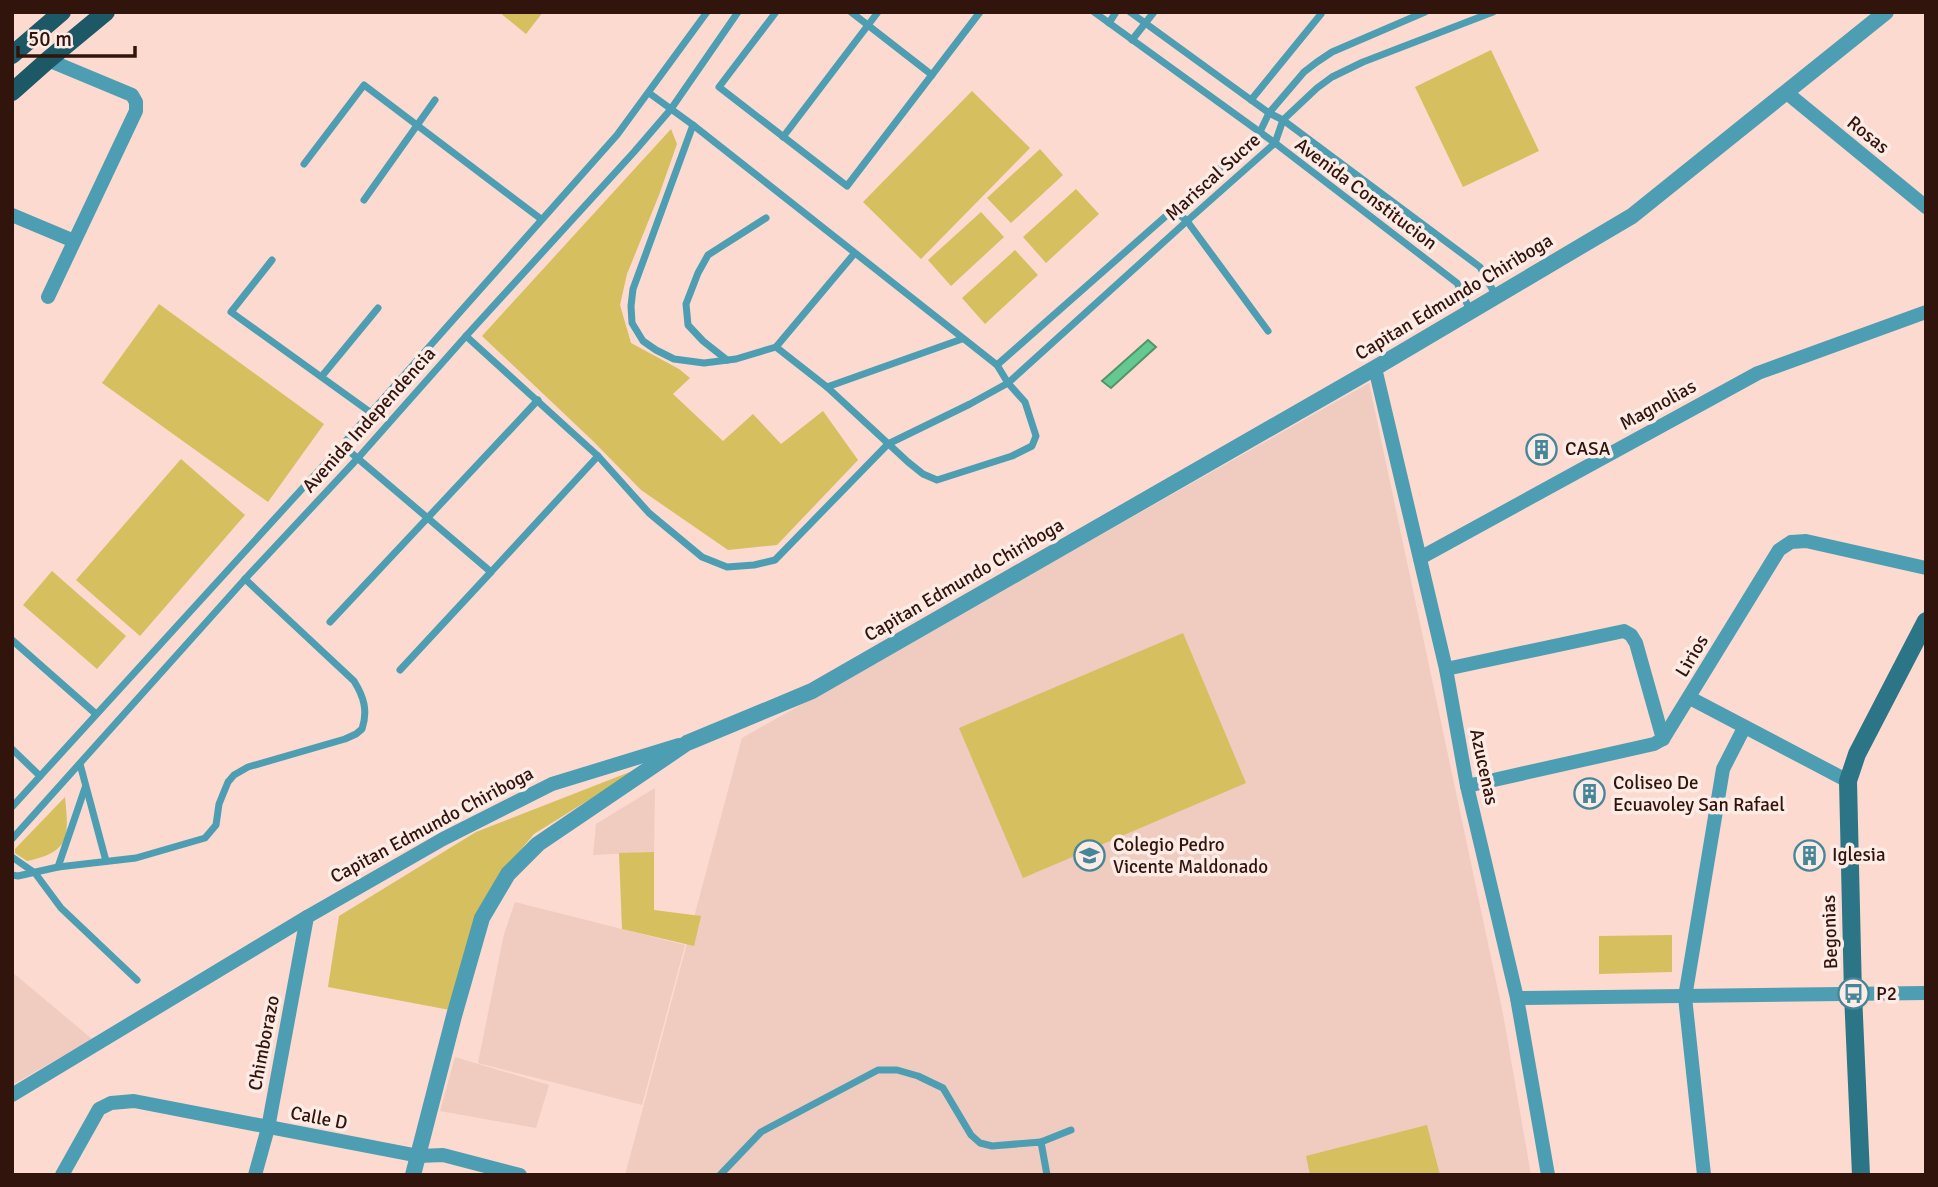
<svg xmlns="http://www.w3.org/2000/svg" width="1938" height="1187" font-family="Signika,sans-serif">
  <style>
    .built { fill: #efcbc0 }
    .green { fill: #d5bf5e }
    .water { fill: #63c990; stroke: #549368; stroke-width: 2 }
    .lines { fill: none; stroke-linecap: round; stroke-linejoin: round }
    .service { stroke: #4d9eb3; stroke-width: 7 }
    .minor { stroke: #4d9eb3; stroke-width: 14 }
    .tertiary { stroke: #4d9eb3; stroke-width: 16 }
    .secondary { stroke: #2c7587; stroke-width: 18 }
    .primary { stroke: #1d5866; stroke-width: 18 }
    .labels { text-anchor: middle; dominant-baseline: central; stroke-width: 7; stroke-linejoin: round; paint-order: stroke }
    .street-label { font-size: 19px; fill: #31140b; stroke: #fdebe6 }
    .poi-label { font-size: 19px; fill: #31140b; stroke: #fdebe6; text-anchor: start }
  </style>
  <rect width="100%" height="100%" fill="#fcdad0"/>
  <g class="built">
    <path d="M1369,383l134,631 28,161h-906l117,-437z"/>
    <path d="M655,788l-1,64 -61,3 3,-31z"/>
    <path d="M515,902l170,43 -43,160 -164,-42 26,-129z"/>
    <path d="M12,972l80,67 -80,46z"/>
    <path d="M455,1057l94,28 -13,43 -96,-17z"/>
  </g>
  <g class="green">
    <path d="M499,12h44l-17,22z"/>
    <path d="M1491,50l48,101 -76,36 -48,-100z"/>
    <path d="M972,91l58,57 -109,111 -58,-57z"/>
    <path d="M671,129l6,15 -18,51 -32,79 -7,31 11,38 48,26 11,9 -17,16 50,47 30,-27 28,30 42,-33 35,49 -81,85 -49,5 -87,-60 -48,-49 -111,-105z"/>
    <path d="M1040,149l23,26 -52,48 -24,-25z"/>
    <path d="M1076,189l23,25 -53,49 -23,-26z"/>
    <path d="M981,212l23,25 -53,49 -23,-26z"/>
    <path d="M1015,250l23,25 -53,49 -23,-26z"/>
    <path d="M159,304l165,120 -56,78 -166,-119z"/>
    <path d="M181,459l64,56 -105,121 -64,-56z"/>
    <path d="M52,571l74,65 -29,33 -74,-64z"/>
    <path d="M1183,633l63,150 -223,95 -64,-150z"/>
    <path d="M640,768l-106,66 -30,36 -54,140 -122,-23 11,-71 137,-84z"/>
    <path d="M65,797c4,40 5,55 -38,64l-12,-8v-4z"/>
    <path d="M654,852v58l47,6 -7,30 -72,-17 -3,-76z"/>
    <path d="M1672,935v37l-73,2v-38z"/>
    <path d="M1427,1125l13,50h-130l-4,-19z"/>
  </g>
  <path class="water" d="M1148,340l8,7 -45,41 -9,-7z"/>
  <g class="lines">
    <g class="service">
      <path d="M776,12l-57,75 128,99 133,-174"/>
      <path d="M851,12l81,63"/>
      <path d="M1094,12l181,131 182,140 14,29"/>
      <path d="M1130,12l139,101 14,7 197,147 16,29"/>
      <path d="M1109,23l7,-11"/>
      <path d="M1132,40l22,-28"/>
      <path d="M649,93l44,32 304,240 11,18 17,19 11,34 -4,10 -20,10 -75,24 -14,-6 -15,-12 -81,-75 -51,-40"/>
      <path d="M1251,100l70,-86"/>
      <path d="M693,125l-60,164 -2,17 1,17 11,18 13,9 18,9 30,4 32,-4 40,-12 78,-93"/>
      <path d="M783,137l95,-125"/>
      <path d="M304,164l60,-79 177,134"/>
      <path d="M364,200l71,-100"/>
      <path d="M1173,209l14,12 81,110"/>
      <path d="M272,260l-41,52 139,100"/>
      <path d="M466,336l132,120 -107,116"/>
      <path d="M727,360l-24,-19 -15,-16 -2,-21 12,-31 10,-18 58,-37"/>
      <path d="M997,365l262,-231 10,-21 35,-41 13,-10 15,-10 93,-40"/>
      <path d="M322,376l56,-68"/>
      <path d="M827,387l135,-48"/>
      <path d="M342,445l149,127 -91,98"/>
      <path d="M598,456l51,57 53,44 25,10 27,-2 21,-5 113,-116 82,-40 38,-21 179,-162 88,-78 8,-23 34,-32 15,-11 31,-15 130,-50"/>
      <path d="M330,622l208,-222"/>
      <path d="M12,640l84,74"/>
      <path d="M12,749l28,27"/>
      <path d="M80,764l26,97"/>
      <path d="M12,807l330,-362 275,-310 90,-123"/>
      <path d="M12,839l233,-260 113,-121 108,-122 168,-184 37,-43 67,-97"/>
      <path d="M12,857l23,16 26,35 76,72"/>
      <path d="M58,867l27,-79"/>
      <path d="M12,875l6,1 40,-9 78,-9 69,-20 11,-13 3,-21 9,-22 6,-7 14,-8 97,-28 11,-5 6,-5c6,-18 2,-32 -8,-48l-109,-102"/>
      <path d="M1041,1142l30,-12"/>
      <path d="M720,1175l41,-43 117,-62h19l21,6 25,12 28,47 9,8 12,3 49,-4 6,33"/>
    </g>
    <g class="minor">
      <path d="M1787,93l139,114"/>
      <path d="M12,215l62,26"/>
      <path d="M48,297l88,-186v-9l-4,-7 -84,-35"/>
      <path d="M1375,368l71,301 21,117 50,212 31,177"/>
      <path d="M1420,558l338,-185 168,-61"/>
      <path d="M1446,669l178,-38 7,4 5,8 27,96"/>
      <path d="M1690,698l158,83"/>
      <path d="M1467,786l187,-42 9,-5 116,-189 12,-8 15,-1 120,27"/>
      <path d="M1517,998l409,-5"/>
      <path d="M12,1095l295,-178 136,-78 109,-55 127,-39"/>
      <path d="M62,1175l37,-66 12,-6 23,-2 285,55 24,-1 77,20"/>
      <path d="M255,1175l13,-47 39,-211"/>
      <path d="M1704,1175l-19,-178 38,-228 21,-41"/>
    </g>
    <path class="tertiary" d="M413,1175l41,-159 28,-98 26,-44 30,-30 149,-101 125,-52 563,-323 257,-152 254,-204"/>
    <path class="secondary" d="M1861,1175l-8,-181 -5,-213 9,-27 69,-133"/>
    <g class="primary">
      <path d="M12,55l50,-43"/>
      <path d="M12,92l36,-32 58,-48"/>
    </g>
  </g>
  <defs>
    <symbol id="building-ring" viewBox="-11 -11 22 22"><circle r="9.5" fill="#fdebe6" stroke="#458798" stroke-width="1.5"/><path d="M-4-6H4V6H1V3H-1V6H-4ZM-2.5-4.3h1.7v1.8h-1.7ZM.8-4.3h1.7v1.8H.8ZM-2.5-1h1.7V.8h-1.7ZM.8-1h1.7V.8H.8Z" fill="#458798"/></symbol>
    <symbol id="university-ring" viewBox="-11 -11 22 22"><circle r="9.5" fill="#fdebe6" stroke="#458798" stroke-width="1.5"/><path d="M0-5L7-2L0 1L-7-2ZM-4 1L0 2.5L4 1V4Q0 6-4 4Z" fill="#458798"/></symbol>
    <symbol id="bus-ring" viewBox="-11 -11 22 22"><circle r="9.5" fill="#fdebe6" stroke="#458798" stroke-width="1.5"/><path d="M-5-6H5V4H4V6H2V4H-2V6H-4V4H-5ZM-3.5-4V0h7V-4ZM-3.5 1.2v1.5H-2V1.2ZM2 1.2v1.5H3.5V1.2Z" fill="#458798"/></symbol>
  </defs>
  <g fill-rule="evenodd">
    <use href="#building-ring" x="1524" y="432" width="35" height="35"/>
    <use href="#building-ring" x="1572" y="776" width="35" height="35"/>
    <use href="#building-ring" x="1792" y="838" width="35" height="35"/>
    <use href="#university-ring" x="1072" y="838" width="35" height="35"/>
    <use href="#bus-ring" x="1836" y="976" width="35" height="35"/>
  </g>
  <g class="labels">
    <g class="street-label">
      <text transform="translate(1868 135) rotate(39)">Rosas</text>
      <text transform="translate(1213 177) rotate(-42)">Mariscal Sucre</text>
      <text transform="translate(1366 194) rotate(37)">Avenida Constitucion</text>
      <text transform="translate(1454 297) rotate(-31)">Capitan Edmundo Chiriboga</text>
      <text transform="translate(1658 405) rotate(-29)">Magnolias</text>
      <text transform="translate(369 420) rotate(-48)">Avenida Independencia</text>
      <text transform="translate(964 580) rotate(-30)">Capitan Edmundo Chiriboga</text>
      <text transform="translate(1692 656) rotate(-59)">Lirios</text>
      <text transform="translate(1484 767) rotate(78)">Azucenas</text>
      <text transform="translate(432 825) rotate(-28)">Capitan Edmundo Chiriboga</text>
      <text transform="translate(1830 932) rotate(-92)">Begonias</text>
      <text transform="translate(264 1043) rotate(-79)">Chimborazo</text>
      <text transform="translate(319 1118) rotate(11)">Calle D</text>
    </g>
    <g class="poi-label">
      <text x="1565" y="449">CASA</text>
      <text x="1613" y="783">Coliseo De<tspan x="1613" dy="22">Ecuavoley San Rafael</tspan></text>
      <text x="1113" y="845">Colegio Pedro<tspan x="1113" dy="22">Vicente Maldonado</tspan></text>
      <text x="1832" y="855">Iglesia</text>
      <text x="1876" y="994">P2</text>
    </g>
  </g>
  <rect width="1938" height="1187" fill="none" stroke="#31140b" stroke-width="28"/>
  <path d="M18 46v10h117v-10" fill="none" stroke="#31140b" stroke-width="3.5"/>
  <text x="28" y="46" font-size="21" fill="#31140b" stroke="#fdebe6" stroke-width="5" paint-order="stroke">50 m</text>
</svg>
